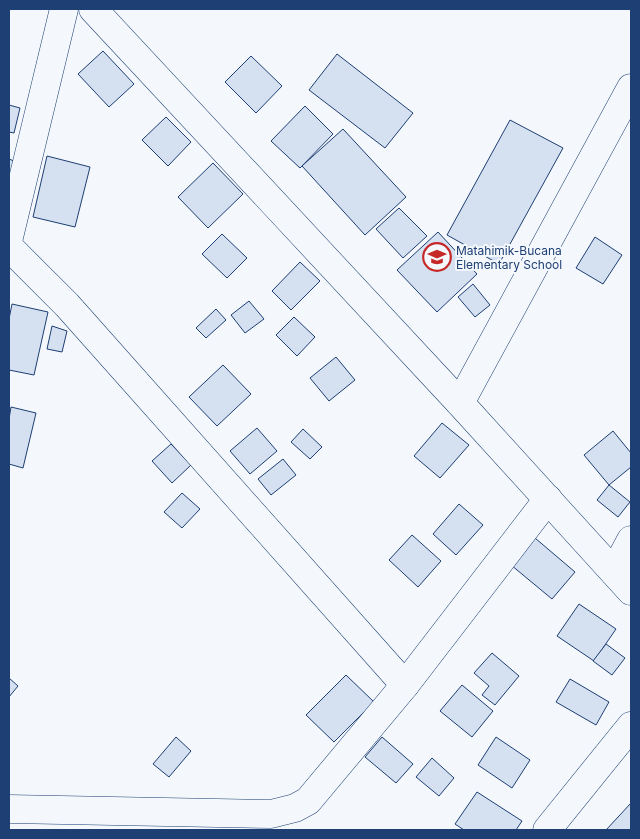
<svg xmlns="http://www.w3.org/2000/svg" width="640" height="839" font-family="Inter,sans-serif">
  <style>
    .building { fill: #d5e0f0; stroke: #1d3f73 }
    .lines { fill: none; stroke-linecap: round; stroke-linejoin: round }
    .minor-casing { stroke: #1d3f73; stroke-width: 29 }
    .minor { stroke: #f4f7fb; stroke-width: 28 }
    .labels { text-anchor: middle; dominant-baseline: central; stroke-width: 4; stroke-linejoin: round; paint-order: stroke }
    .poi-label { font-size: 12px; fill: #1d3f73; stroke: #f4f7fb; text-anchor: start }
  </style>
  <rect width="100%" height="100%" fill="#f4f7fb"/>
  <g class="building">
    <path d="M103,51l31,33 -25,23 -31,-33z"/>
    <path d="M337,54l76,59 -28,35 -76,-58z"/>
    <path d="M251,56l31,30 -26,27 -31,-31z"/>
    <path d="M9,105l11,3 -6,25 -5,-1z"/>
    <path d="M305,106l28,28 -33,34 -29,-27z"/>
    <path d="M166,117l25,25 -23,24 -26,-26z"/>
    <path d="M510,120l53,28 -64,116 -52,-29z"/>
    <path d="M343,129l63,68 -41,38 -63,-69z"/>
    <path d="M47,156l43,11 -15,60 -42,-10z"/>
    <path d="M9,159l5,2 -5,18z"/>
    <path d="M213,163l30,31 -35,34 -30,-31z"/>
    <path d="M399,208l28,28 -24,22 -27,-29z"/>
    <path d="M438,232l39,42 -40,38 -40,-42z"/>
    <path d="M222,234l25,24 -20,20 -25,-24z"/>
    <path d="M595,237l27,18 -19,29 -27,-16z"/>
    <path d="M300,262l20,19 -29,29 -19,-19z"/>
    <path d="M473,284l17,21 -15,12 -17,-20z"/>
    <path d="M249,301l15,18 -19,14 -14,-18z"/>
    <path d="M12,304l36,8 -14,63 -25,-5v-51z"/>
    <path d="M216,309l10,11 -20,18 -10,-10z"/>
    <path d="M294,317l21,20 -18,19 -21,-21z"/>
    <path d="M52,326l15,5 -5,21 -15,-3z"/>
    <path d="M336,357l19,23 -26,21 -19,-23z"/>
    <path d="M223,365l28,29 -34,32 -28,-29z"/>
    <path d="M11,407l25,6 -13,55 -14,-4v-45z"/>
    <path d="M442,423l27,22 -29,33 -26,-22z"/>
    <path d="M257,428l20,23 -27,23 -20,-23z"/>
    <path d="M303,429l19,18 -12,12 -19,-17z"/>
    <path d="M613,431l18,22v14l-22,18 -25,-30z"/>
    <path d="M171,444l20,21 -19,18 -20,-22z"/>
    <path d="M283,459l13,16 -25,20 -13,-16z"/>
    <path d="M609,485l21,17 -12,15 -21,-17z"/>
    <path d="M182,493l18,16 -18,19 -18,-16z"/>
    <path d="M459,504l24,21 -27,30 -23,-21z"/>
    <path d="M412,535l29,26 -23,26 -29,-27z"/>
    <path d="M535,538l40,34 -23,27 -41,-34z"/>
    <path d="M579,604l37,25 -22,32 -37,-25z"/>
    <path d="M606,644l19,14 -13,17 -19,-14z"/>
    <path d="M492,653l27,23 -24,29 -13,-10 7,-9 -15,-13z"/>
    <path d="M346,675l28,27 -40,40 -28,-27z"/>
    <path d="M9,678l9,8 -9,11z"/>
    <path d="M570,679l39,23 -13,23 -40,-23z"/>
    <path d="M462,685l31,26 -21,26 -32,-26z"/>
    <path d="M176,737l15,14 -22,26 -16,-13z"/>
    <path d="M382,737l31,27 -17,19 -31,-26z"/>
    <path d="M496,737l34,23 -18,28 -34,-23z"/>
    <path d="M432,758l22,20 -15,18 -23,-19z"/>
    <path d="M477,792l45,29 -6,9h-52l-9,-6z"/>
    <path d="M631,803v27h-25z"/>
  </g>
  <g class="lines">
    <defs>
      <g id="minor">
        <path d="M93,9l367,394 171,188"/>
        <path d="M9,237l55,-228"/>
        <path d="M9,247l58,58 338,380"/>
        <path d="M460,403l171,-315"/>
        <path d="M614,572l17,-32"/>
        <path d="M9,809l262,5 24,-6 13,-7 97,-116 143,-186"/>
        <path d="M547,830l84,-104"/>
      </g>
    </defs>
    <use href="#minor" class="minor-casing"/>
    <use href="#minor" class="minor"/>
  </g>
  <defs>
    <symbol id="school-ring" viewBox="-11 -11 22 22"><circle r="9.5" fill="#f4f7fb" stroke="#c62828" stroke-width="1.5"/><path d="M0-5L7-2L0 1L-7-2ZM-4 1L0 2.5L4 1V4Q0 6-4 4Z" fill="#c62828"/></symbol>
  </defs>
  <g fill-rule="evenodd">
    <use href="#school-ring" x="421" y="241" width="32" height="32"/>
  </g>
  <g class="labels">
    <g class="poi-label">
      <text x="456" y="250">Matahimik-Bucana<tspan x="456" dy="14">Elementary School</tspan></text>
    </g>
  </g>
  <rect width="640" height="839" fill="none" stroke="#1d3f73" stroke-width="20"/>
</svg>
